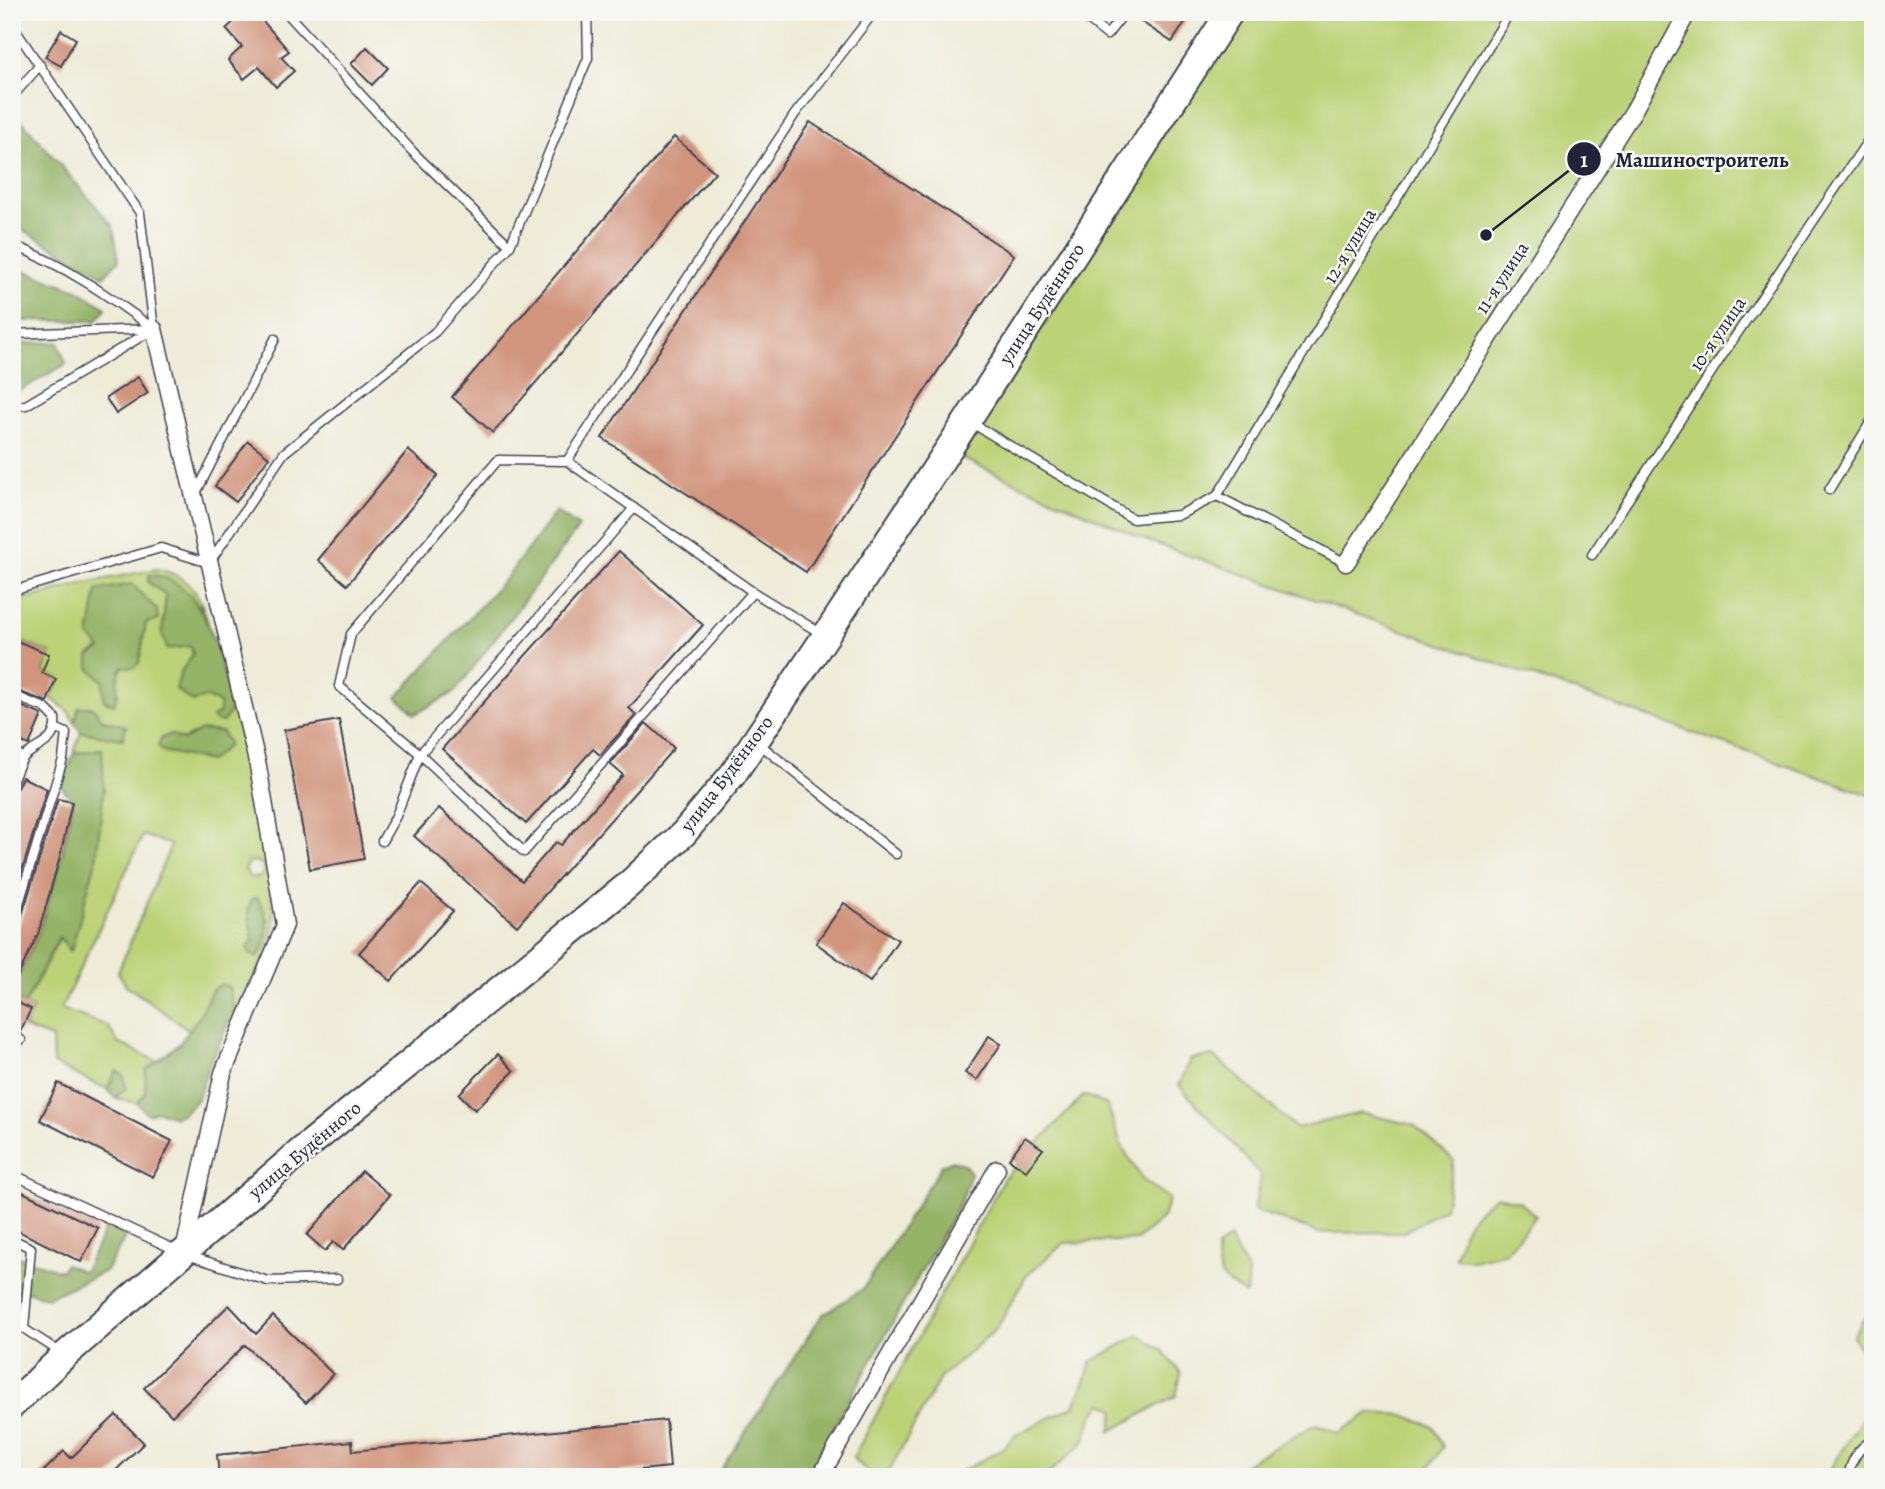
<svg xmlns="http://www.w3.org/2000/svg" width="1885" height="1489" font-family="Alegreya,serif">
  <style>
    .green { fill: #bcd276; stroke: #6f7a58; stroke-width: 2; fill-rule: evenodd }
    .forest { fill: #95b467; stroke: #5c6b51; stroke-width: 2 }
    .building { fill: #d1947d }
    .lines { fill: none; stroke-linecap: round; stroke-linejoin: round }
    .lane-casing { stroke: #414052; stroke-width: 11 }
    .street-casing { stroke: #414052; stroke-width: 19 }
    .primary-casing { stroke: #414052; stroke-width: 30 }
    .lane { stroke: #fff; stroke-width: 8 }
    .street { stroke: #fff; stroke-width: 16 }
    .primary { stroke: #fff; stroke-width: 26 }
    .labels { text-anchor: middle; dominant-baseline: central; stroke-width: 5; stroke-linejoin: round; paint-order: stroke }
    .street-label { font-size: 19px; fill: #22223b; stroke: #f6f6f2 }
    .leader { fill: none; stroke: #22223b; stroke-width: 2.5 }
    .callout-dot { fill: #22223b; stroke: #f6f6f2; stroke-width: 2.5 }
    .mark-label { font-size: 21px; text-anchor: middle; font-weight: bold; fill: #fff }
    .callout-label { font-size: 21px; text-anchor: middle; font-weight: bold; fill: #22223b; stroke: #f6f6f2; stroke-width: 5; stroke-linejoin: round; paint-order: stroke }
  </style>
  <rect width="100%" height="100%" fill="#f6f6f2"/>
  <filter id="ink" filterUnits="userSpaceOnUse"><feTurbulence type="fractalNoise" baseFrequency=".0143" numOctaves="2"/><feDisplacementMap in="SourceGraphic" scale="14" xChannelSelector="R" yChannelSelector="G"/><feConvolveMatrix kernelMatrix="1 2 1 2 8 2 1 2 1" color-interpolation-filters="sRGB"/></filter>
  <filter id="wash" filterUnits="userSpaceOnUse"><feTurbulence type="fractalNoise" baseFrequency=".00686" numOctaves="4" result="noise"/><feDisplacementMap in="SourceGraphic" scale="28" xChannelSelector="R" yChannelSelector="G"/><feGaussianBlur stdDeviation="1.57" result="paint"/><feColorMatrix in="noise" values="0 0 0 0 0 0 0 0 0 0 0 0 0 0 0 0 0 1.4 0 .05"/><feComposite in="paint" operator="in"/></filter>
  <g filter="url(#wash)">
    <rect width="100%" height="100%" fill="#eeebd7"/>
    <g class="green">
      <path d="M1239,12h634v784l-725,-255 -187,-83z"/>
      <path d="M157,569c44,9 47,40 57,77l-14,-41 -52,-23 18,13 -4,39 29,12 2,8 -12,18 22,25 16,6 4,18 10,-14 17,68 20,97 4,52 -9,33 -31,55 -5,-25 -17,3 -12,25 -11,15 -63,-45 -8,-13 53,-127 -28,-10 -82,174 47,17 10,17 39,18 -11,9 -1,24 -8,9 -22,-5 11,-10 -3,-13 -7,-4 -9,18 -54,-25 -1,-26 -28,-10 9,-19 -8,-5 35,-67 10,13 32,-201 -28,4 7,-21 42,7 2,-12 -22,-7 -24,-13 -4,16 -7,-12 -17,-13 8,-19 -16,-7 8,-19 -39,-15v-35l73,-20zM157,610l-11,13 -7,40 -16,3 -7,11 2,17 -29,-38zM170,734l13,6 27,21 -22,-5zM251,861l10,2 3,5 -3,9 -11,1 -5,-9zM248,911l21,9 -21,27 5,-7z"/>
      <path d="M1214,1056l82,72 65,-15 53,12 40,36 -9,47 -41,24 -85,1 -65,-23 7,-35 -82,-90 12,-26z"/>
      <path d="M1084,1095l23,10 15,42 21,33 26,19 -6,19 -26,22 -73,3 -37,32 -30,53 -57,50 -54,99h-13l-20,-19 151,-280z"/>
      <path d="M1497,1196l23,6 16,14 -30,36 -33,8 -18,-2c8,-32 15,-44 42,-62z"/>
      <path d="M1229,1238l19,34 -2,23c-24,-15 -30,-18 -29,-47z"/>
      <path d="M1873,1305v172h-43l1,-10 34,-53 8,-40 -20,-38z"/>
      <path d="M1139,1335l23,15 19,23 -5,23 -65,35 4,-21 -12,-7 -10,12 -9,27 -39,35h-94l50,-27 16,-16 57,-28 11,-24 6,-20z"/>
      <path d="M1369,1413l35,2 30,12 9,20 -20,30h-190l5,-9 78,-44 23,9z"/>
    </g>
    <g class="forest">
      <path d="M22,121l91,105 6,34 -15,16 -92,-52v-95z"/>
      <path d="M12,266l65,24 29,18 -10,13h-84z"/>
      <path d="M58,342l8,22 -47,27 -7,1v-48z"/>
      <path d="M556,511l23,16 -124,165 -40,22 -18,-17 109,-119z"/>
      <path d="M149,575c59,2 70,87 84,132l-10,15 -7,-1 -4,-4 8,-4 -1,-10 -15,-6 -11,5 -17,-13 5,-17 12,-18 -2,-8 -24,3 -5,-15 4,-39 -18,-13z"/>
      <path d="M132,584l25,26 1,10 -12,3 -7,40 -6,5 -10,-2c-9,14 -3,23 -9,38l-10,-3 -1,-20 -14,-13v-12l12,-7 -12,-13 8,-46z"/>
      <path d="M79,707h13l11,13 23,6 -3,13 -42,-7 -6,-9z"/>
      <path d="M202,730l20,2 7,13 -19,16 -48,-10 -4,-6 4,-7 8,-4 13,6z"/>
      <path d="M102,749l2,39 -8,72 -25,91 -12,-14 -34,67 -13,-5v-9l26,-55 23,-75 12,-59 -12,-15 13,-33z"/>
      <path d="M252,898h5c14,17 13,42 0,60l-8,-5 -1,-6 5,-7 -5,-29z"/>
      <path d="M221,984l8,3 5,25 -25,54 -11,32 -14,15 -9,4 -17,-6 -10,3 -11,-11 8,-9 1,-24 33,-26 21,-29 12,-25z"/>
      <path d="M116,1071l7,4 3,13 -11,10 -8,-9z"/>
      <path d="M952,1160l12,4 7,9 -9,26 -156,278h-90l106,-162 41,-26 79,-124z"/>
      <path d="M107,1225l18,12 -19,34 -59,27 -17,-6 -18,-1v-36l49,16 4,-7 19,8z"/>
    </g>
    <g id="blocks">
      <g class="building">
        <path d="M244,12h11l34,39 -8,6 13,14 -18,16 -17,-20 -15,12 -16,-19 14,-13 -16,-18z"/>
        <path d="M1131,12h61l-20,30 -41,-27z"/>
        <path d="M61,30l15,9 -15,27 -16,-9z"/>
        <path d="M367,47l21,21 -16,17 -21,-21z"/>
        <path d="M810,122l204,133 -208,317 -204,-134z"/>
        <path d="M674,137l41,35 -222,261 -41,-36z"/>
        <path d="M138,377l10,16 -32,21 -10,-16z"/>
        <path d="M248,441l21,16 -33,45 -21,-16z"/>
        <path d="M408,450l30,25 -91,110 -29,-25z"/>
        <path d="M619,551l84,74 -74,83 7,7 -36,40 -7,-6 -67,75 -84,-75z"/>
        <path d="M12,639l37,15 -7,19 14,6 -9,23 -35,-13z"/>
        <path d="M12,702l30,13 -13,30 -17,-7z"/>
        <path d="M339,720l25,139 -54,10 -26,-139z"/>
        <path d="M646,723l28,25 -157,178 -103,-90 25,-28 83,73 34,-39 5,3 62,-70 -13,-11z"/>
        <path d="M22,777l25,12 -35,114v-104z"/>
        <path d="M58,799l14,3 -12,55 -22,77 -26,54v-56l6,-4z"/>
        <path d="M421,883l32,28 -62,70 -32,-28z"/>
        <path d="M844,903l54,37 -28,42 -54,-39z"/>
        <path d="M12,1000l19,9 -11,23 -8,-3z"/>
        <path d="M989,1036l12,8 -24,36 -12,-7z"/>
        <path d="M498,1054l16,17 -39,39 -16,-16z"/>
        <path d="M58,1083l114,58 -19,36 -113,-57z"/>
        <path d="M1025,1137l18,12 -17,22 -17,-12z"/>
        <path d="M362,1171l28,24 -47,55 -10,-8 -8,9 -18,-16z"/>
        <path d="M12,1187l86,41 -17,34 -69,-34z"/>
        <path d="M229,1305l27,29 17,-18 60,58 -27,29 -61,-58 -73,71 -28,-28z"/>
        <path d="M116,1415l28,28 -35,34h-71l26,-26 7,7z"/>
        <path d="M666,1420l4,47 -101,10h-350l-2,-22 135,-14 1,10z"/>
      </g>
    </g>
  </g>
  <g filter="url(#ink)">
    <use href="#blocks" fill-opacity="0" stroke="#414052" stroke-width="2"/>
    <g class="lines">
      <defs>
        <g id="lane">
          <path d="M286,12l127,140 97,94"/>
          <path d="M1078,12l29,23 18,-23"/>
          <path d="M12,25l128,188 14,116"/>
          <path d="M12,97l28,-32"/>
          <path d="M12,245c52,19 98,52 142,84"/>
          <path d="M12,334l139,-5"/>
          <path d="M12,407l14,-2 128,-76"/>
          <path d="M970,422l163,97 46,-4 38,-19 129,67"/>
          <path d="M567,461l228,-347 79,-102"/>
          <path d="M1829,490l44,-72"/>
          <path d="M195,495l80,-156"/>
          <path d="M1217,496l293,-484"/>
          <path d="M1592,555l128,-196 153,-226"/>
          <path d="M12,591l149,-43 48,15 75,-110 151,-121 75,-86 78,-188 -1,-46"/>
          <path d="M753,592l-229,260 -104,-98 -81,-68 12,-52 147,-174 69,1 186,131 69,42"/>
          <path d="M12,695l33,13 10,10c2,25 -15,25 -30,38 -6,5 -9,18 -13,26"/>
          <path d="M757,742l139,112"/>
          <path d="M12,751l11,6"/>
          <path d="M382,841l14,-25 24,-62 214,-246"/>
          <path d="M12,926l51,-167 3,-26 -11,-5"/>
          <path d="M12,1035l9,5"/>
          <path d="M12,1174l172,80 84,27 69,-2"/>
          <path d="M12,1239l19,9 -7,80"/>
          <path d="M12,1321l51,33"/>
          <path d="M1848,1477c3,-16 10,-30 25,-37"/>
        </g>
        <g id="street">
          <path d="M154,329l104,437 27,159 -62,148 -39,178"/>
          <path d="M1346,563l288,-453 54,-98"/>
          <path d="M820,1477l177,-308"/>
        </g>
        <path id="primary" d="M12,1405l53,-50 235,-203 327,-266 57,-53 49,-59 92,-137 142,-216 263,-409"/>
      </defs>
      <use href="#lane" class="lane-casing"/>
      <use href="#street" class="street-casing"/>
      <use href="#primary" class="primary-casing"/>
      <use href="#lane" class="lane"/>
      <use href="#street" class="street"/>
      <use href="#primary" class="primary"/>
    </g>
  </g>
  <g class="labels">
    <g class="street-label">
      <text transform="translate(1350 246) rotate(-59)">12-я улица</text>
      <text transform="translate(1502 278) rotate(-57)">11-я улица</text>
      <text transform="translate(1042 304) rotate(-57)">улица Будённого</text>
      <text transform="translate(1718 334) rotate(-56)">10-я улица</text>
      <text transform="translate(727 774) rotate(-53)">улица Будённого</text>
      <text transform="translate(305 1150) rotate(-40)">улица Будённого</text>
    </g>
  </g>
  <path class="leader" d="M1486 235L1584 159"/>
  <g class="callout-dot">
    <circle cx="1486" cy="235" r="7"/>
    <circle cx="1584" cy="159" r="18"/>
  </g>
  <g class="mark-label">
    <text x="1584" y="167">1</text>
  </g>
  <g class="callout-label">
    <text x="1702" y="167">Машиностроитель</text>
  </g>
  <rect width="1885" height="1489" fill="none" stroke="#f6f6f2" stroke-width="42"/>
</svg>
